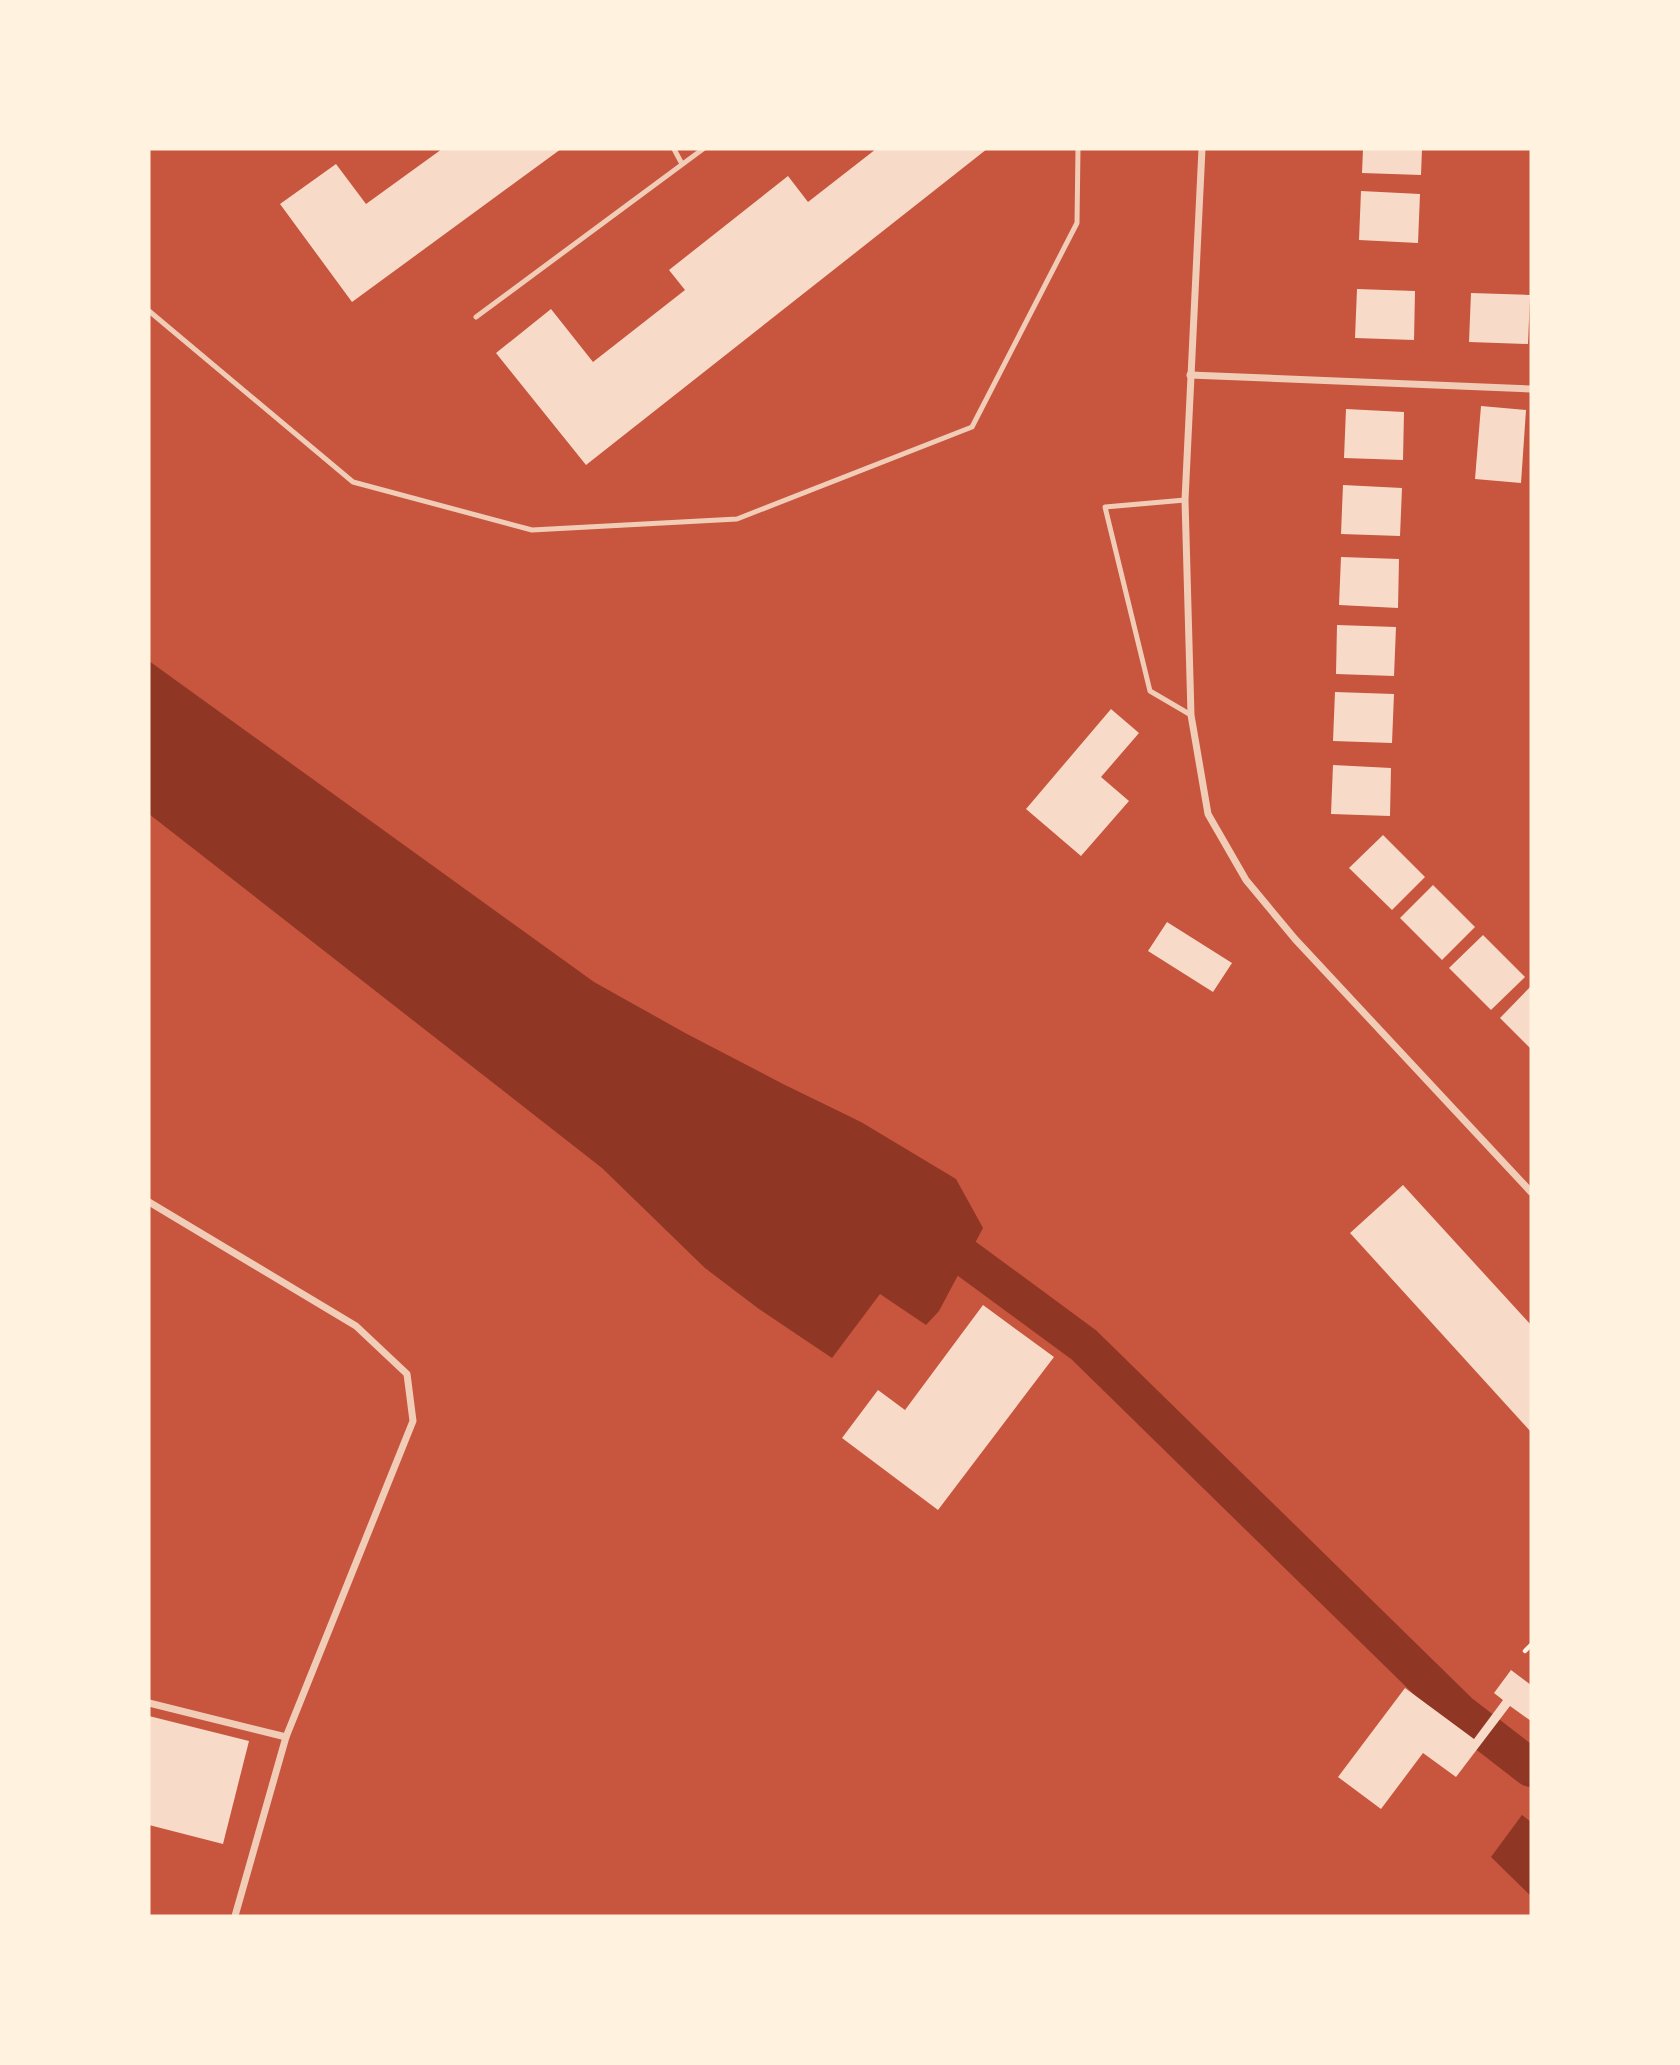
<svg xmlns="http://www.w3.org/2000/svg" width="1680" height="2065" font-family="'IBM Plex Sans',sans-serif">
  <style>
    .water { fill: #8f3625 }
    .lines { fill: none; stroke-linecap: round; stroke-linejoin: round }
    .canal { stroke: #8f3625; stroke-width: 38 }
    .building { fill: #f7dbc8 }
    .path { stroke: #fff3e0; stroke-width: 4.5 }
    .service { stroke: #f1ccb7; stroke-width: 5 }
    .minor { stroke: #f1ccb7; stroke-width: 7 }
  </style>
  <rect width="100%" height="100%" fill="#c8553d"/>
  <g class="water">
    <path d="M149,661l445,321 93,52 96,50 78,38 95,57 27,49 -44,83 -13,14 -46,-31 -48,64 -73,-49 -54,-41 -103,-100 -453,-354z"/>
    <path d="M1522,1815l9,7v74l-40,-39z"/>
  </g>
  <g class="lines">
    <path class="canal" d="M925,1228l159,117 376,368 71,55"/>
  </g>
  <g class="building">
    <path d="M442,149h119l-209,153 -72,-98 56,-40 30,40z"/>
    <path d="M876,149h111l-401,316 -90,-112 55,-44 42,53 92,-72 -16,-20 119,-94 20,26z"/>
    <path d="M1363,149h59l-1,26 -59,-2z"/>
    <path d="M1361,191l59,3 -2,49 -59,-3z"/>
    <path d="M1357,289l58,2 -1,49 -59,-2z"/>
    <path d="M1471,293l59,2 -2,49 -59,-2z"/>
    <path d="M1481,406l45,4 -5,73 -46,-4z"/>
    <path d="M1346,409l58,3 -1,48 -59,-2z"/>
    <path d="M1343,485l59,3 -2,48 -59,-2z"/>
    <path d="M1341,557l58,2 -1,49 -59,-3z"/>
    <path d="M1337,625l59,2 -2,49 -58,-2z"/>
    <path d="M1335,692l59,2 -2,49 -59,-2z"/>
    <path d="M1111,709l28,24 -38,44 28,24 -48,55 -55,-47z"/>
    <path d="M1333,765l58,3 -1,48 -59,-2z"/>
    <path d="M1383,835l42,42 -33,33 -43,-42z"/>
    <path d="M1433,885l42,42 -33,33 -42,-42z"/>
    <path d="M1167,922l65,41 -19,29 -65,-41z"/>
    <path d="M1483,935l42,42 -34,33 -42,-42z"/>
    <path d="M1531,986v63l-31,-31z"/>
    <path d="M1403,1185l128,140v107l-181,-199z"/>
    <path d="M983,1305l71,52 -116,153 -96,-72 36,-48 27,20z"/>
    <path d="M1511,1670l20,15v36l-21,-15 -54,71 -33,-24 -42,56 -43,-32 67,-89 69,51 29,-39 -9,-7z"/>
    <path d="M149,1716l100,25 -26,103 -74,-19z"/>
  </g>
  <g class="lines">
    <path class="path" d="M1525,1651l6,-6"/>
    <g class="service">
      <path d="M674,149l8,15"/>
      <path d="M149,311l204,171 179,48 205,-11 235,-92 105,-204 1,-74"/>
      <path d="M476,317l227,-168"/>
      <path d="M1185,500l-80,7 45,184 41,24"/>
    </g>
    <g class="minor">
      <path d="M1202,149l-17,351 6,215 17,99 38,66 49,59 236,253"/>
      <path d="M1190,375l341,14"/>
      <path d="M149,1202l207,124 51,48 6,47 -127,316 -51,179"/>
      <path d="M149,1703l137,34"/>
    </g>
  </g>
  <rect width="1680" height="2065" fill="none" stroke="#fff3e0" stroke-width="301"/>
</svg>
